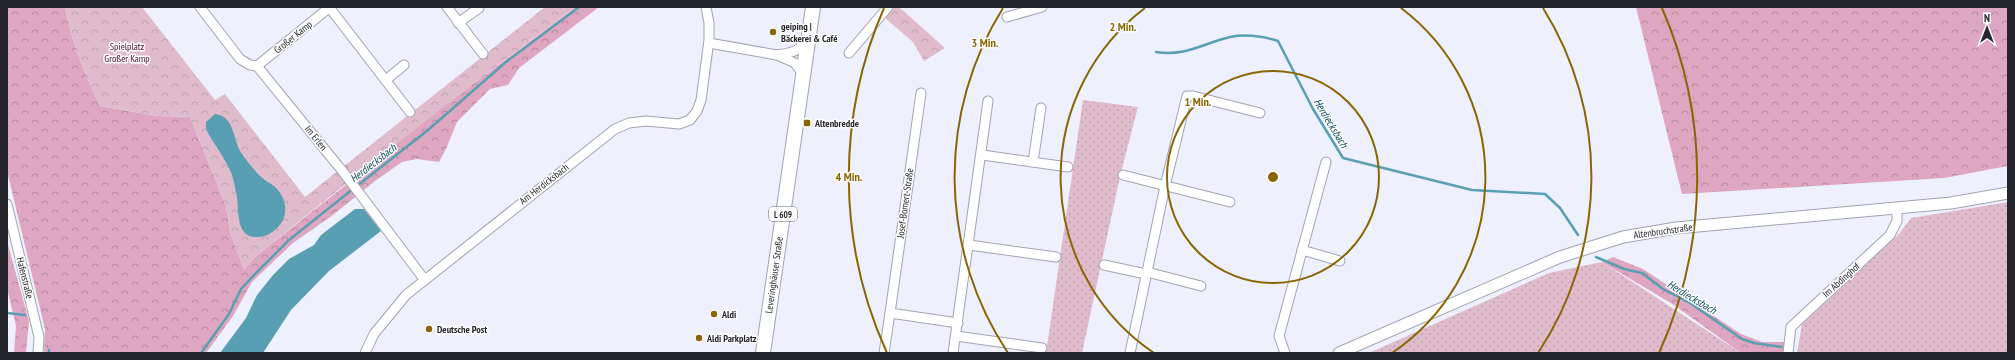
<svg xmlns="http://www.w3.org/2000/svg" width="2015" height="360" font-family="'PT Sans Narrow',sans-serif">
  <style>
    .grass { fill: url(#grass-dots) }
    .forest { fill: url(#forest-crowns) }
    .park { fill: url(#park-crowns) }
    .water { fill: #599fb3 }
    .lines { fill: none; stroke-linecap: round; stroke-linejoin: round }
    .stream { stroke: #599fb3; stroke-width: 2.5 }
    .minor-casing { stroke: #a2a3b3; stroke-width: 11 }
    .tertiary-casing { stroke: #a2a3b3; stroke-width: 13 }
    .primary-casing { stroke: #a2a3b3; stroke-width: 16 }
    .minor { stroke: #fff; stroke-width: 9 }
    .tertiary { stroke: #fff; stroke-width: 11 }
    .primary { stroke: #fff; stroke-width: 14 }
    .ring { fill: none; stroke: #896603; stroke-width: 2 }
    .poi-dot { fill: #896603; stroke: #fefefe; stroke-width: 1.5 }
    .labels { text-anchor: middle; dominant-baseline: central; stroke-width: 3; stroke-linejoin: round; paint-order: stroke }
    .shield { fill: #fefefe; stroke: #65666a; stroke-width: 1 }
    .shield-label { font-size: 9px; font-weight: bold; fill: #24252b }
    .poi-label { font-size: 10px; font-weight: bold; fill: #24252b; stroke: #fefefe; text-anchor: start }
    .street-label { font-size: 10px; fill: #24252b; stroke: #fefefe }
    .park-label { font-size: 10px; fill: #4c0933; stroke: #fefefe }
    .water-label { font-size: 11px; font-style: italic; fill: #094858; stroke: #fefefe }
    .centre { fill: #896603; stroke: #fefefe; stroke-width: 2 }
    .ring-label { font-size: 12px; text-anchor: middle; font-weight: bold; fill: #896603; stroke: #fefefe; stroke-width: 3; stroke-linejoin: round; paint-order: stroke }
  </style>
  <defs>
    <pattern id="grass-dots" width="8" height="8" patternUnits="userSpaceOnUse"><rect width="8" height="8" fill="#dfbbcc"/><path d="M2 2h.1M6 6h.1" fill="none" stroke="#bfa1af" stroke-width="1.8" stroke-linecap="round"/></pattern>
    <pattern id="forest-crowns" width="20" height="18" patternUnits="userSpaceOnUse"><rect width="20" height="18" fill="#dfa6c1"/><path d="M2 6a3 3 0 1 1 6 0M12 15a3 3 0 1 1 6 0" fill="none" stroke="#b5879d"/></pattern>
    <pattern id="park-crowns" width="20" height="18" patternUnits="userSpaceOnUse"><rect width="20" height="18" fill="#dfbbcc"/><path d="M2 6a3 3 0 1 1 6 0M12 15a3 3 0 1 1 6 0" fill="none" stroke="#bfa1af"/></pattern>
  </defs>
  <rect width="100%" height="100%" fill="#eff0fd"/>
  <g class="grass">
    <path d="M1083,100l55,7 -17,65 -39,181h-36z"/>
    <path d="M2008,202v151h-211l5,-29 97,-90 12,-16z"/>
    <path d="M1602,262l139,91h-372l180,-80z"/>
  </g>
  <g class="forest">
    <path d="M7,7h58c6,35 20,67 35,99l58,10 32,1 36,89 4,26 14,37 12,-13 114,-90 38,-33 168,-126h23l-80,61 -11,17 -18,4 -33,33 -11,27 -7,13 -22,-3 -15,3 -27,19 -42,34 -40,28 -41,39 -19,34 -27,37h-162l1,-24 -38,-158z"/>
    <path d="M1636,7h372v159l-64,12 -262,16z"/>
    <path d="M7,241l22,80 -3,32h-12l2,-27 -9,-38z"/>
    <path d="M1613,257l30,12 98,65 21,8h23l-1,11h-43l-67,-48 -72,-43z"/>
  </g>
  <g class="park">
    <path d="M65,7h77l73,93 10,-6 80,103 240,-190h31c-109,80 -215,164 -320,249l-12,13 -14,-37 -4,-26 -36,-89 -32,-1 -58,-10c-15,-32 -29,-64 -35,-99z"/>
    <path d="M895,7h4l46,41 -21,13 -11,-19 -28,-24z"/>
  </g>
  <g class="water">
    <path d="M215,114c21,3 17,26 27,40 6,8 11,15 18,22 4,4 10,7 14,10 12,10 16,29 4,41 -6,6 -12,10 -21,10 -21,1 -18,-25 -20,-39 -1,-8 -3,-15 -5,-23 -6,-16 -18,-30 -26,-46v-7z"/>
    <path d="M355,209h9l17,22 -52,40 -38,39 -28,43h-43l26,-35 11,-23 16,-20 16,-16 25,-14 7,-10z"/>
  </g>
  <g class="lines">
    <g class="stream">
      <path d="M1156,52c29,5 48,-9 74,-15 16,-3 32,-1 48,4l35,68 30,49 129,32 73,4 15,14 18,27"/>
      <path d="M357,186l71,-56 78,-68 73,-55"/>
      <path d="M1596,257l28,12 18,4 21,16 27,14 52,36 12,4 27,4"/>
      <path d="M7,313l18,2"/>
      <path d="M49,350v3"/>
      <path d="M201,353l28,-39 12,-25 16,-17 32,-32 64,-51"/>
    </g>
    <defs>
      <g id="minor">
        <path d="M200,7l40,52 10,6 7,1 87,107 80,106"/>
        <path d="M329,7l81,105"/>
        <path d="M447,7l36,47"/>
        <path d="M1007,17l35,-10"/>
        <path d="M458,23l21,-15"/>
        <path d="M709,43l68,12 18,8 8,11"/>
        <path d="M849,53l39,-46"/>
        <path d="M777,55c13,-2 23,-3 29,-15"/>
        <path d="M257,66l73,-59"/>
        <path d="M386,80l18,-15"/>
        <path d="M982,155l86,12"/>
        <path d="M1033,162l8,-54"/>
        <path d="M1123,175l107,27"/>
        <path d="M7,204l32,133 -1,16"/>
        <path d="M969,245l87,12"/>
        <path d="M1302,250l38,11"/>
        <path d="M1104,265l42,9"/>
        <path d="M1147,272l54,14"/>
        <path d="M890,313l31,-220"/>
        <path d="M956,336l86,12"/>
        <path d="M365,353l9,-19 32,-39 209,-166 14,-6 17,-2 33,3 11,-4 7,-9 4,-11 8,-60v-17l-3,-16"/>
        <path d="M884,353l6,-40 68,10"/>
        <path d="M953,353l35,-252"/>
        <path d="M1130,353l35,-167 22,-90h6l67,17"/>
        <path d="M1285,353l-6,-17 47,-174"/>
        <path d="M1788,353l3,-26 99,-92 7,-14v-13"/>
      </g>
      <path id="tertiary" d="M1339,353l221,-96 63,-20 53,-9 275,-25 57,-10"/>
      <path id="primary" d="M763,353l50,-346"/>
    </defs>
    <use href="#minor" class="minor-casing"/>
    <use href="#tertiary" class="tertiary-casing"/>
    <use href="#primary" class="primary-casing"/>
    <use href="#minor" class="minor"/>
    <use href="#tertiary" class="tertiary"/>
    <use href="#primary" class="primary"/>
  </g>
  <g class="ring">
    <circle cx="1273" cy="177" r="106"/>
    <path d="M1154 353A212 212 0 0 1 1145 8M1401 8A212 212 0 0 1 1392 353"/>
    <path d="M1008 353A318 318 0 0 1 1003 8M1543 8A318 318 0 0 1 1538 353"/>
    <path d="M887 353A424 424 0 0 1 884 8M1662 8A424 424 0 0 1 1659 353"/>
  </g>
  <g class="poi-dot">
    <circle cx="773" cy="32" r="4"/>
    <rect x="803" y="119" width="8" height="8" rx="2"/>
    <circle cx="714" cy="314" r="4"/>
    <circle cx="429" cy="329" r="4"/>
    <circle cx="699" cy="338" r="4"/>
  </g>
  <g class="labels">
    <rect class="shield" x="769" y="207" width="28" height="14" rx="3"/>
    <g class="shield-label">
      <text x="783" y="214">L 609</text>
    </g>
    <g class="poi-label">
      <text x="781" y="26">geiping |<tspan x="781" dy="12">Bäckerei &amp; Café</tspan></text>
      <text x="815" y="123">Altenbredde</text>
      <text x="722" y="314">Aldi</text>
      <text x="437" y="329">Deutsche Post</text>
      <text x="707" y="338">Aldi Parkplatz</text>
    </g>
    <g class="street-label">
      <text transform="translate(293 37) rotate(-39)">Großer Kamp</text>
      <text transform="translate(316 138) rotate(51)">Im Erlen</text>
      <text transform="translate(544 184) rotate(-38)">Am Herdicksbach</text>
      <text transform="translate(905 203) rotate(-82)">Josef-Bomert-Straße</text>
      <text transform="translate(1663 231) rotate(-8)">Altenbruchstraße</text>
      <text transform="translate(774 275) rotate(-82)">Leveringhäuser Straße</text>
      <text transform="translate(25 278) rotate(76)">Hafenstraße</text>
      <text transform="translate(1841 280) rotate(-42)">Im Abdinghof</text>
    </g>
    <g class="park-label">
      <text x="127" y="46">Spielplatz<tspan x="127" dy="12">Großer Kamp</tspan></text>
    </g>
    <g class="water-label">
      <text transform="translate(1331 123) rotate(59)">Herdiecksbach</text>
      <text transform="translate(373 163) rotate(-38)">Herdiecksbach</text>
      <text transform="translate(1692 297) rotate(31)">Herdiecksbach</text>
    </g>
  </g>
  <circle cx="1273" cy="177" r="6" class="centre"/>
  <g class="ring-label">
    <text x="1123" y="31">2 Min.</text>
    <text x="985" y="47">3 Min.</text>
    <text x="1198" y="106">1 Min.</text>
    <text x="849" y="181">4 Min.</text>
  </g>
  <rect width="2015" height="360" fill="none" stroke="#24252b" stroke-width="16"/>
  <g transform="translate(1987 28)" stroke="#fefefe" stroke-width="3" paint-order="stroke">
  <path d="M0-3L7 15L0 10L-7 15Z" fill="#24252b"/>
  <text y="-6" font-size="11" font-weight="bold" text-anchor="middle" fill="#24252b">N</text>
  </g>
</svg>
